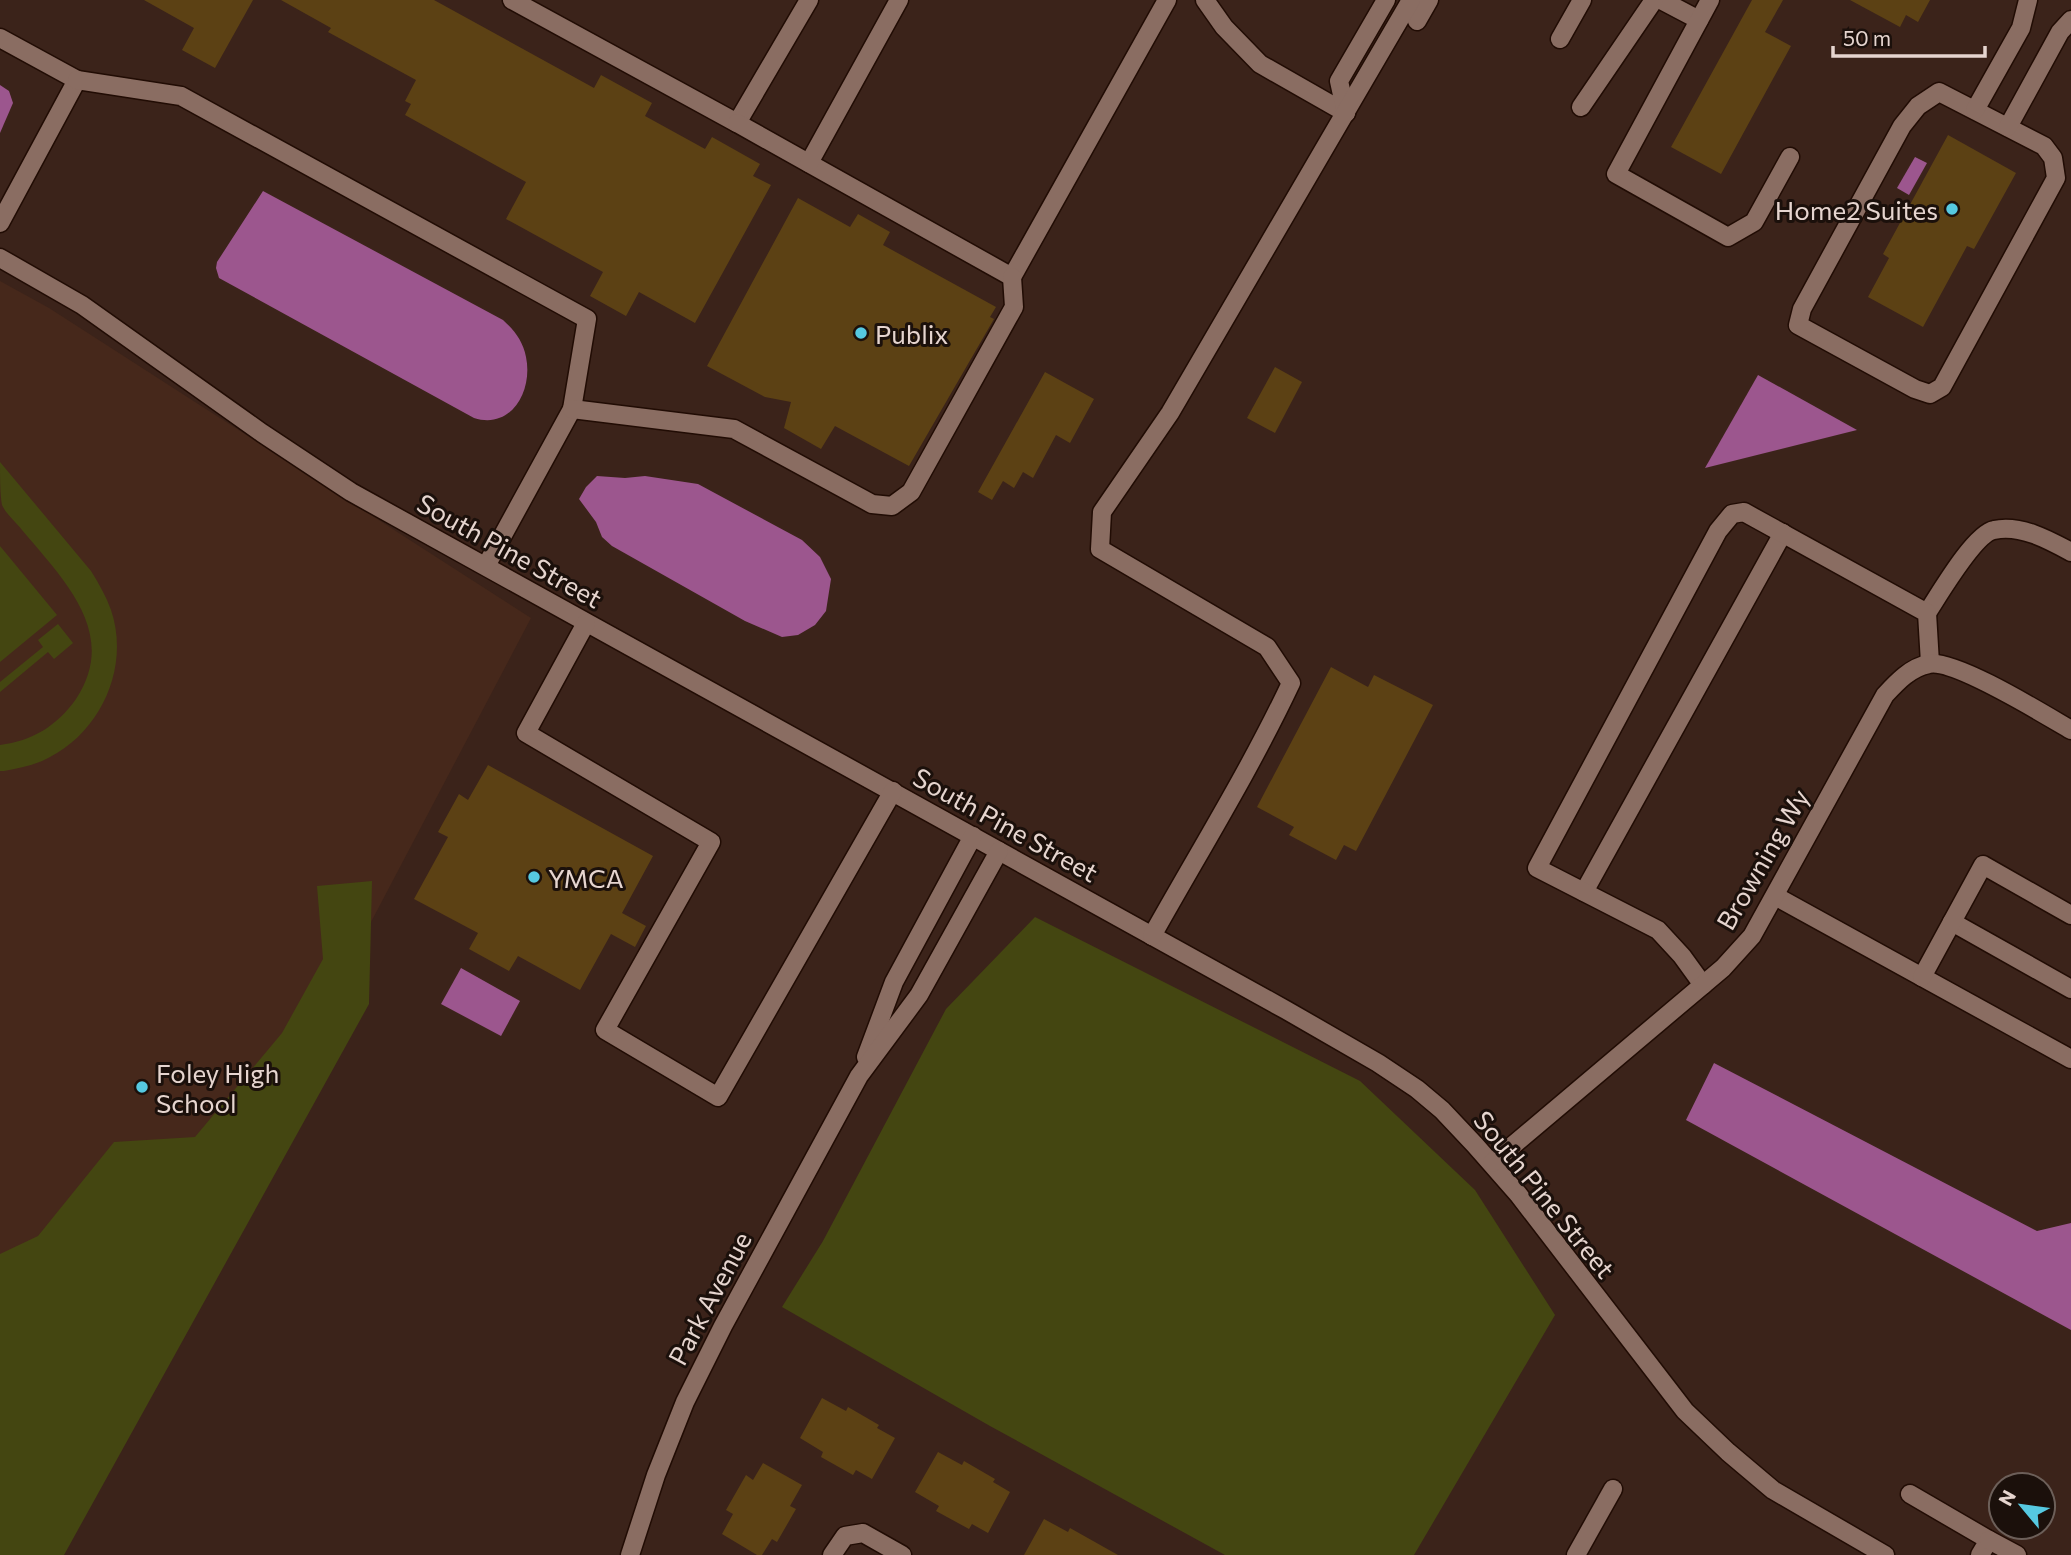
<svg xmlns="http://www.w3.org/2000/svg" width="2071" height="1555" font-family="Commissioner,sans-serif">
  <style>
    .built { fill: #46281b }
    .green { fill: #444611 }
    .water { fill: #9c568e }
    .building { fill: #5c4114 }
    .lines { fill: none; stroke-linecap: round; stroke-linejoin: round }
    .minor-casing { stroke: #210c04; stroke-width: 21 }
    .minor { stroke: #8a6d62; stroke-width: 18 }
    .poi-dot { fill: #56c9e1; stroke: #1b100b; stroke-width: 2.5 }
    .labels { text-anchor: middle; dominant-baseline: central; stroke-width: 6; stroke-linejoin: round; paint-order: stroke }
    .poi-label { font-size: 26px; fill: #e6d5cf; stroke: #1b100b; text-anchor: start }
    .street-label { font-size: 26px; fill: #e6d5cf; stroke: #1b100b }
  </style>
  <rect width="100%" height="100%" fill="#3b231a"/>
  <path class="built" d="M0,281l49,27 482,310 -493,937h-38z"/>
  <g class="green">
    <path d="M0,462l91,109c8,13 15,25 20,39 19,56 -9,120 -61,147 -14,8 -30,11 -46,14h-4v-26c32,-4 57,-19 76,-46 44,-66 -14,-121 -54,-169 -6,-8 -16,-16 -20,-25 -2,-10 -2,-31 -2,-43z"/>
    <path d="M0,546l57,69 -57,47z"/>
    <path d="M58,624l15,19 -19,16 -6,-7 -48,40v-10l43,-35 -5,-7z"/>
    <path d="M372,881l-3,123 -305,551h-64v-301l38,-18 76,-94 81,-5 87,-104 41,-74 -6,-73z"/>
    <path d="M1035,917l325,164 115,109 80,125 -141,240h-189l-235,-129 -208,-119 41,-66 123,-232z"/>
  </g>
  <g class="water">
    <path d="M0,85l9,6 4,12 -13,30z"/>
    <path d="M1915,157l12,6 -18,32 -12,-7z"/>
    <path d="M263,191l240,129c11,10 20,21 23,37 7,33 -14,73 -52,61l-255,-140 -3,-10 1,-6z"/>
    <path d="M1758,375l99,55 -152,38z"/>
    <path d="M597,476l28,2 20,-2 53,8 104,56 18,17 11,22 -5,32 -11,14 -17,10 -16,2 -37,-16 -133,-75 -10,-9 -6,-15 -17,-23 7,-12z"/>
    <path d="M461,968l59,33 -19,35 -60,-32z"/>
    <path d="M1714,1063l323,168 34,-8v107l-385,-210z"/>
  </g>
  <g class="building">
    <path d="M144,0h109l-38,68 -33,-18 12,-22z"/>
    <path d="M281,0h153l160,88 7,-13 51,28 -7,13 60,33 7,-12 48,27 -7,12 18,9 -76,138 -56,-31 -13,24 -36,-20 13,-24 -97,-53 20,-37 -121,-67 6,-11 -6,-3 11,-21 -88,-48 3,-4z"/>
    <path d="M1752,0h31l-18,32 26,14 -70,128 -50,-27z"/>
    <path d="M1850,0h80l-12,22 -12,-7 -6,12z"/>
    <path d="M1948,135l68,38 -42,76 -7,-3 -44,81 -55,-30 21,-39 -6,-4z"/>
    <path d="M798,198l52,29 8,-13 32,18 -7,13 113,62 -6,10 4,2 -85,147 -74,-40 -14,23 -37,-21 7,-26 -26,-5 -58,-31z"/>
    <path d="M1275,367l27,15 -27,51 -28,-15z"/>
    <path d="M1045,372l49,27 -24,44 -14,-8 -23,43 -10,-6 -9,16 -11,-7 -11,19 -14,-8z"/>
    <path d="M1331,667l37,20 6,-12 59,30 -77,146 -12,-6 -8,15 -47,-25 5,-8 -37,-20z"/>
    <path d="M488,765l165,91 -31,57 24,13 -11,21 -24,-13 -31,56 -62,-34 -9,15 -40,-22 9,-16 -64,-34 34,-62 -10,-5 21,-38 9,6z"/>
    <path d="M822,1398l24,13 2,-4 31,18 -2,3 18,10 -23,41 -16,-9 -3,5 -32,-18 2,-5 -23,-14z"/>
    <path d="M938,1452l24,13 2,-4 31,18 -2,3 17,10 -22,41 -16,-9 -3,5 -33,-18 3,-5 -24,-14z"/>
    <path d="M763,1463l39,22 -12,21 6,3 -19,33 -5,-3 -10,16h-5l-35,-21 11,-20 -7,-4 20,-35 7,5z"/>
    <path d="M1044,1519l24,13 2,-4 48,27h-94z"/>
  </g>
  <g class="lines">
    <defs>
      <g id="minor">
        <path d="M512,0l225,123 72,-123"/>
        <path d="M1205,0l19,27 36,37 86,49"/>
        <path d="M1661,0l38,20"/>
        <path d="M1710,0l-94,174 112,63 26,-15 36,-65"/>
        <path d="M1417,21l12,-21"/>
        <path d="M0,38l77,42 -77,143"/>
        <path d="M1560,39l22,-39"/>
        <path d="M77,80l104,16 406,223 -15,90 -86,157"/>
        <path d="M1939,92l105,54 9,12 3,20 -114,209 -12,7 -15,-5 -117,-64 4,-16 100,-183 16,-20z"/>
        <path d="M1581,107l73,-107"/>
        <path d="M1975,110l46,-82 7,-28"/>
        <path d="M1346,113l-7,-32 47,-81"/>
        <path d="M737,123l275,154 155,-277"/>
        <path d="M2008,127l52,-95 11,-12"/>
        <path d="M809,163l90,-163"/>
        <path d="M0,258l82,47 180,128 89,59 935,518 92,53 39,26 25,21 33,35 43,49 167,217 43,41 45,38 112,65"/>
        <path d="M572,409l162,20 138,75 20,2 19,-14 103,-185 -2,-30"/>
        <path d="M1927,613c12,-18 47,-79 67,-83 26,-6 55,10 77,22"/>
        <path d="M586,623l-60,110 185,109 -106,188 113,67 175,-306"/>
        <path d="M1584,892l199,-359"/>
        <path d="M1775,896l296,163"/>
        <path d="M1952,922l119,67"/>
        <path d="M1152,936c47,-84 98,-166 139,-253l-24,-36 -167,-98 2,-37 68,-99 241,-413"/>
        <path d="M1922,977l61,-112 88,50"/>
        <path d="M1703,985l-21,-29 -24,-26 -121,-62 181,-337 14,-17 12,-2 183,101 3,50"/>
        <path d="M866,1057l28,-75 79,-146"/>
        <path d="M1492,1163l231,-195 29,-32 133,-241c12,-13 26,-28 44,-31 26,-5 116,51 142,66"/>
        <path d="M1910,1494l79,46 -9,15"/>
        <path d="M1989,1540l28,15"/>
        <path d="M630,1555l26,-80 29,-73 38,-76 136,-250 60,-81 80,-144"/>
        <path d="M832,1555l13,-19 18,-3 39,22"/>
        <path d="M1576,1555l37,-66"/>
      </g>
    </defs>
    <use href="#minor" class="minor-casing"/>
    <use href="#minor" class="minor"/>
  </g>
  <g class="poi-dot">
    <circle cx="1952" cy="209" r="7"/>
    <circle cx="861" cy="333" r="7"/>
    <circle cx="534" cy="877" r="7"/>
    <circle cx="142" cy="1087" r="7"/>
  </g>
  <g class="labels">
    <g class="poi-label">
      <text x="1938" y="209" text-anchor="end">Home2 Suites</text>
      <text x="875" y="333">Publix</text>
      <text x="548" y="877">YMCA</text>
      <text x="156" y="1072">Foley High<tspan x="156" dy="30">School</tspan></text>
    </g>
    <g class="street-label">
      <text transform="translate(510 550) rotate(29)">South Pine Street</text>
      <text transform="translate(1006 824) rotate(29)">South Pine Street</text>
      <text transform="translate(1762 859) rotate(-60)">Browning Wy</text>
      <text transform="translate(1545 1194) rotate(51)">South Pine Street</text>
      <text transform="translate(709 1298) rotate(-62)">Park Avenue</text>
    </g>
  </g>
  <g transform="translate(2022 1506) rotate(299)"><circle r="33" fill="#1b100b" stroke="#6c5f59" stroke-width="2"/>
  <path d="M0-5L12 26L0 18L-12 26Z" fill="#56c9e1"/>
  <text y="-10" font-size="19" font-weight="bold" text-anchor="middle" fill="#e6d5cf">N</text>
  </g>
  <path d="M1833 46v10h152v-10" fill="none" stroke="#e6d5cf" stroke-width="3.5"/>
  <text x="1843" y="46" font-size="21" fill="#e6d5cf" stroke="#1b100b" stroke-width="5" paint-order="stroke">50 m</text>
</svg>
